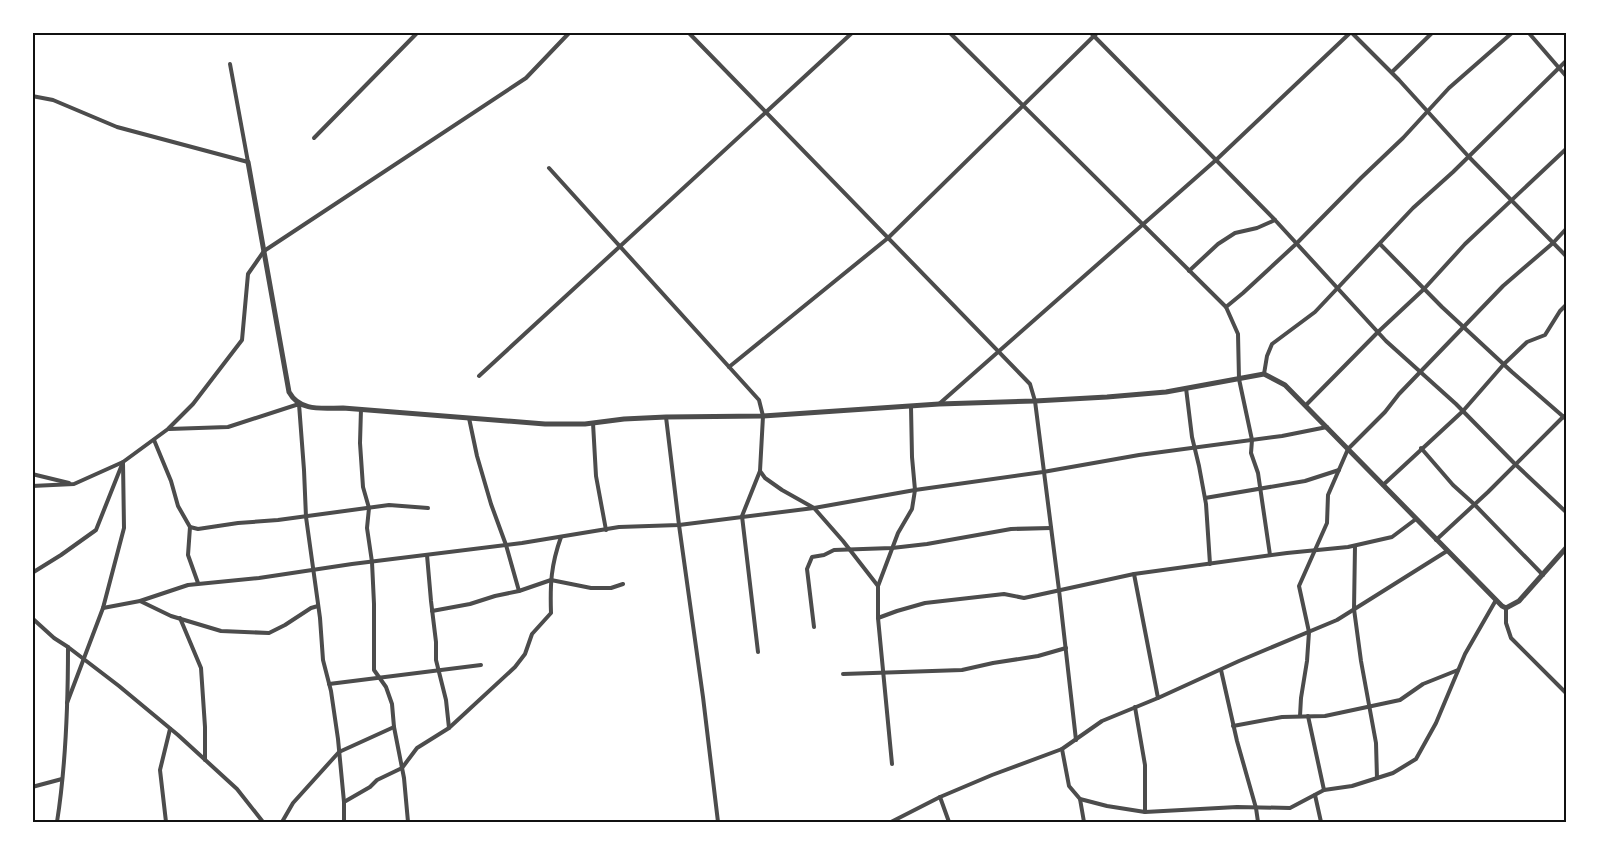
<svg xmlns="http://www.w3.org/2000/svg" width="1599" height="855" font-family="Manrope,sans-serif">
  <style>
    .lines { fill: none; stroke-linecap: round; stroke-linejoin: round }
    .minor { stroke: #4c4c4c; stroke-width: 4 }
    .tertiary { stroke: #4c4c4c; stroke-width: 5 }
    .neatline { fill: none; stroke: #111; stroke-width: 2 }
  </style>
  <rect width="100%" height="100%" fill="#fff"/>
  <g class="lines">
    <g class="minor">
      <path d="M688,32l342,352 5,17 24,189 17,150"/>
      <path d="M949,32l277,275 12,27 1,45 13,61 -1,13 7,20 12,82"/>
      <path d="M1090,32l185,188 111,121 70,63 59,60 51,48"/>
      <path d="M1351,32l48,48 70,77 97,99"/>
      <path d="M1528,32l38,44"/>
      <path d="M1392,72l41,-40"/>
      <path d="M32,96l21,4 64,27 131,35 -18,-98"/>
      <path d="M314,138l104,-106"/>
      <path d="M549,168l210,232 4,16 -3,55 -18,45 16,136"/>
      <path d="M1380,244l62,63 70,65 54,47"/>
      <path d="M1189,271l29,-27 17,-11 22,-5 18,-8"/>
      <path d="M1226,307l17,-14 53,-49 65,-66 42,-40 46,-50 64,-56"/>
      <path d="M729,367l159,-129 210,-206"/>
      <path d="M1264,374l3,-18 5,-12 43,-32 98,-104 40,-36 113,-111"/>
      <path d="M479,376l374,-344"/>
      <path d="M1186,388l6,49 7,29 7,38 4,60"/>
      <path d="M939,404l277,-244 135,-128"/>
      <path d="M1306,405l72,-73 46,-43 41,-45 101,-95"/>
      <path d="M361,409l-1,34 3,44 6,21 -2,20 5,34 2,42v66l12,17 6,17 2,23 10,51 4,44"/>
      <path d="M666,417l13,108 24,172 15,125"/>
      <path d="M469,418l8,38 14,48 15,41 13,46"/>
      <path d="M593,423l3,53 10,54"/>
      <path d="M169,429l59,-2 71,-23 5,66 2,47 14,101 3,42 8,31 7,48 6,63v20"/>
      <path d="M154,440l17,41 7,25 12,21 -2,28 10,28"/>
      <path d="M1421,448l32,37 21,19 69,71"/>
      <path d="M760,471l5,7 17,12 32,18 29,33 35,45"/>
      <path d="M32,474l37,9"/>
      <path d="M1383,485l80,-74 41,-47 23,-22 18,-7 15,-24 6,-6"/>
      <path d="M32,486l42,-2 49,-22 1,66 -21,80 -36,95"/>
      <path d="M1205,498l100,-17 34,-11"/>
      <path d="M190,527l8,2 40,-6 40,-3 111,-15 39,3"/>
      <path d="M1436,540l52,-48 76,-76"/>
      <path d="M1355,546l-1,63 7,52 15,82 1,35"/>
      <path d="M427,555l4,46 5,41v18l10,40 3,28"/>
      <path d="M32,573l29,-18 35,-25 27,-68 45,-33 25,-25 49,-64 6,-66 16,-23 262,-173 44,-46"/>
      <path d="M1134,574l24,124"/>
      <path d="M140,601l31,15 50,15 48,2 16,-8 26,-17 7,-2"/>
      <path d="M103,608l37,-7 48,-16 71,-7 93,-14 170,-21 97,-16 60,-2 135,-17 101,-18 128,-18 96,-17 143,-19 45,-9"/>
      <path d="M1506,608v15l5,15 55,55"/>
      <path d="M432,611l38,-7 25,-8 24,-5 32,-11 40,8h20l12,-4"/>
      <path d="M32,618l22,20 14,9 51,39 59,49 59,54 26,33"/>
      <path d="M180,618l21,50 4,59v33"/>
      <path d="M878,618l19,-7 28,-8 79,-9 20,4 110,-24 153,-21 61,-6 44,-10 24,-18"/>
      <path d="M814,627l-7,-58 5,-12 12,-2 10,-5 58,-2 35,-4 84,-15 40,-1"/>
      <path d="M1221,670l16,71 19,67 2,14"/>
      <path d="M843,674l119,-4 31,-7 45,-7 28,-8"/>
      <path d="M329,684l152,-19"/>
      <path d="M1135,707l10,58v47"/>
      <path d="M1300,716l1,-18 6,-37 2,-29 -10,-46 28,-63 1,-28 20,-46 37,-37 14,-18 104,-108 50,-43 13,-14"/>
      <path d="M1308,716l16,74"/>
      <path d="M1233,726l49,-9 43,-1 75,-16 23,-16 35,-14"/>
      <path d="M1062,749l7,37 11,13 27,7 38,6 92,-5 53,1 34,-18 28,-4 41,-13 23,-14 20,-36 29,-69 31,-54"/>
      <path d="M892,764l-14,-146v-32l20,-53 14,-24 3,-19 -3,-33 -1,-50"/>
      <path d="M32,787l30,-8"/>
      <path d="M1315,795l6,27"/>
      <path d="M940,797l9,25"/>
      <path d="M1080,799l4,23"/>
      <path d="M344,802l26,-15 7,-7 25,-12 15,-20 32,-20 66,-61 10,-13 7,-20 19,-21c-1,-29 0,-48 10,-76"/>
      <path d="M57,822c9,-57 11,-117 11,-175"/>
      <path d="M166,822l-6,-52 10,-41"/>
      <path d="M282,822l11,-19 46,-51 55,-25"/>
      <path d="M891,822l49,-25 52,-22 70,-26 40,-28 56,-23 81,-37 98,-41 110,-69"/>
    </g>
    <path class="tertiary" d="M248,162l41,230c11,20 33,16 54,16l202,16h40l39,-5 42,-2 97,-1 176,-12 96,-3 72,-4 59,-5 98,-18 21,11 217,221 4,2 13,-7 47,-53"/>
  </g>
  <rect width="1599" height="855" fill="none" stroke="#ffffff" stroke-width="68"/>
  <rect x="34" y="34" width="1531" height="787" class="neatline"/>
</svg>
